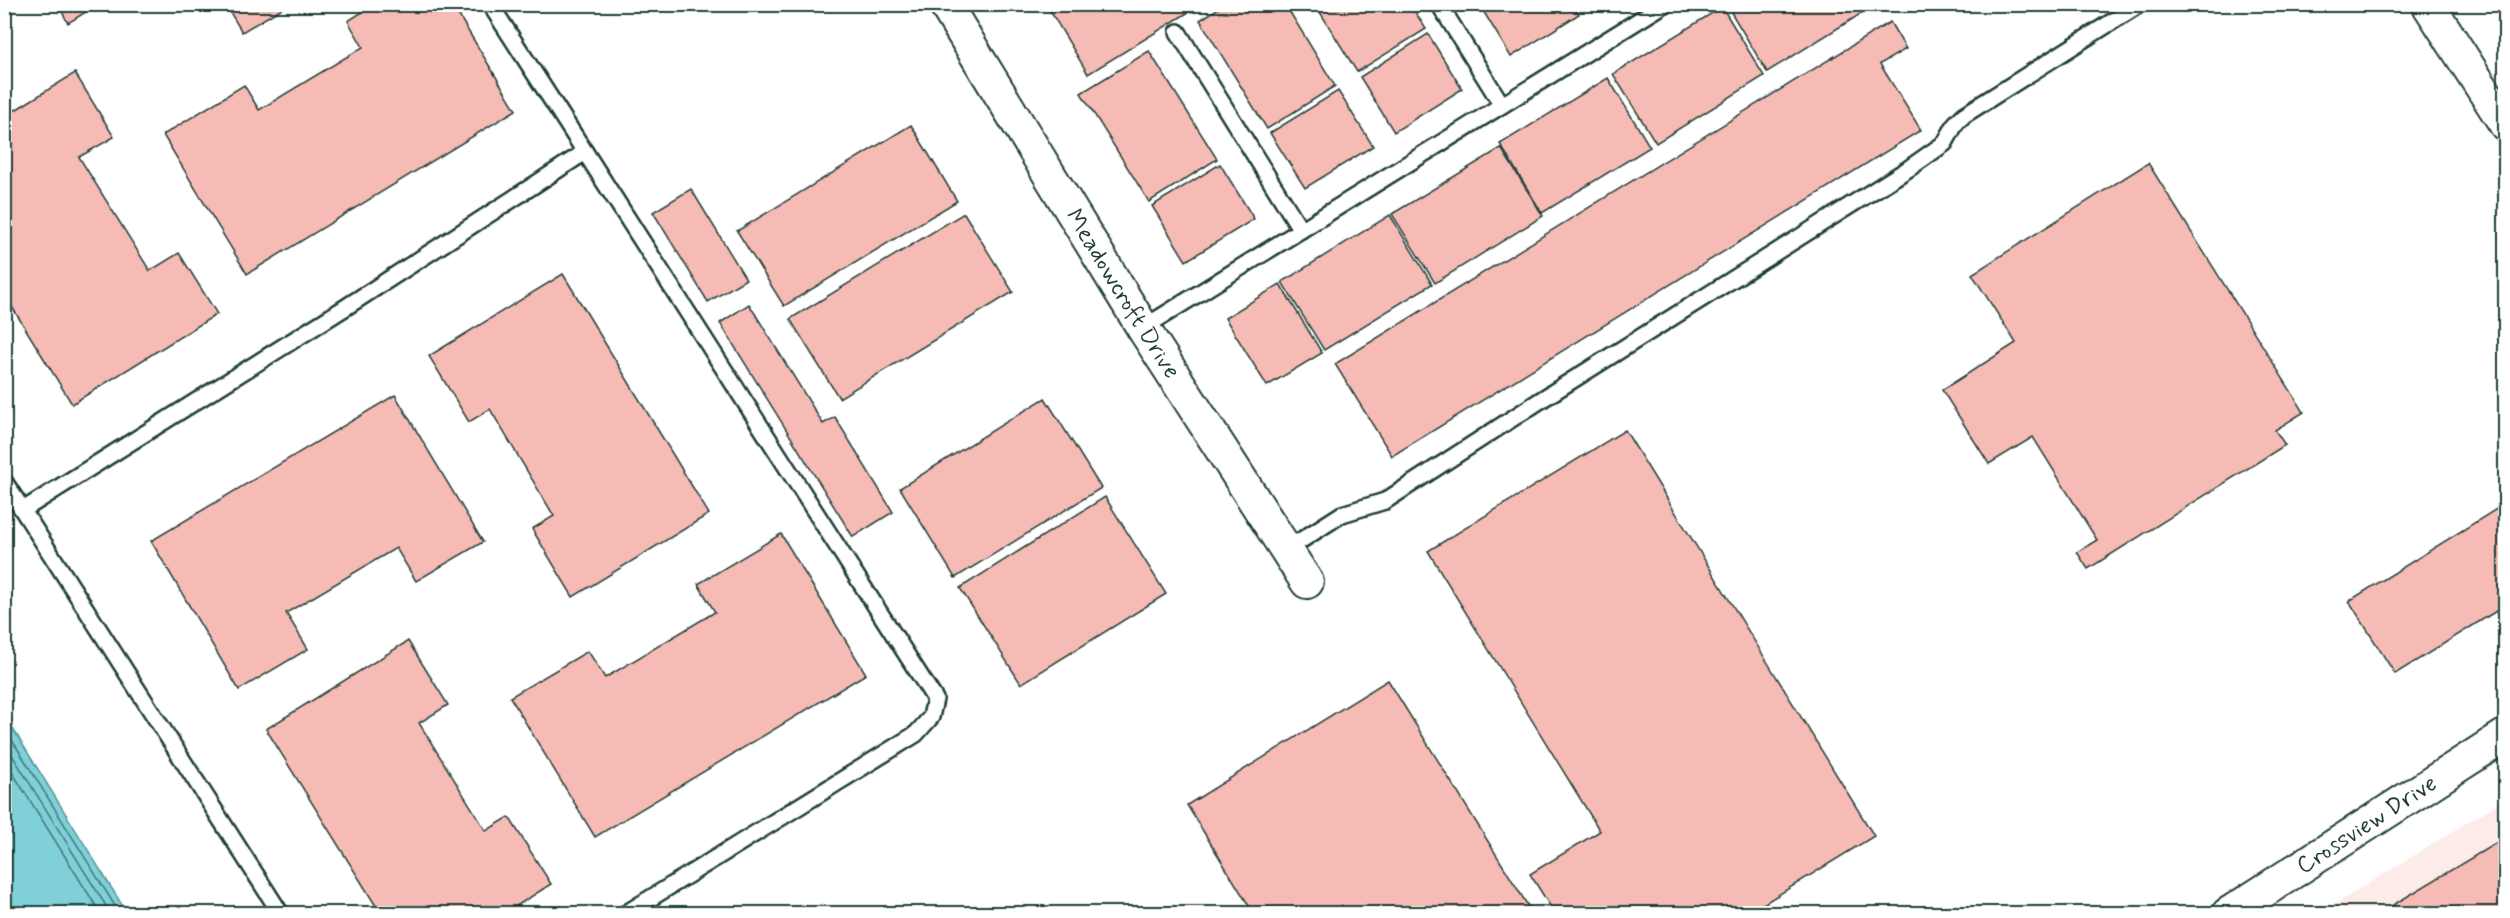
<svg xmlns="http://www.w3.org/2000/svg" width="2510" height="918" font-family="Mynerve,sans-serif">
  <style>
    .built { fill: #fdebe9 }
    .water { fill: #80d0da; stroke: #599598; stroke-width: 1.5 }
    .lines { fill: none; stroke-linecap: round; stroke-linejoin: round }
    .shore { stroke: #467876; stroke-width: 1.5 }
    .building { fill: #f7bbb6; stroke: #1f3d34; stroke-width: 1.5 }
    .service-casing { stroke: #1f3d34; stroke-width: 20 }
    .minor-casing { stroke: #1f3d34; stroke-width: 36 }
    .service { stroke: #fff; stroke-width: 15 }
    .minor { stroke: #fff; stroke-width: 32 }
    .labels { text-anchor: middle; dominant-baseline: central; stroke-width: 6; stroke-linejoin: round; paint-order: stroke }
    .street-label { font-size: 24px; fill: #1f3d34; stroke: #fff }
  </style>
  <rect width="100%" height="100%" fill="#fff"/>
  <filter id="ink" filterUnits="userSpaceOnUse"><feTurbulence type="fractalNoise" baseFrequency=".0167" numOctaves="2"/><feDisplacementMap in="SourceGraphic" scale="12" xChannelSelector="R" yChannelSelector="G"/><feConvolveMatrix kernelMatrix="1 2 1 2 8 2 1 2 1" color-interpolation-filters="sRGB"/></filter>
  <g filter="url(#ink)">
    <path class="built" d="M2505,799v114h-184z"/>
    <path class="water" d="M5,716l122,197h-122z"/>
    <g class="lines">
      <g class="shore">
        <path d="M4,727l116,187"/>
        <path d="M4,742l107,172"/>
        <path d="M4,759l97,155"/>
      </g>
    </g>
    <g class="building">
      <path d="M4,4h18l-18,11z"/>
      <path d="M58,4h41l-31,19z"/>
      <path d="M225,4h64l-47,28z"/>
      <path d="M375,4h77l64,106 -269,164 -84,-139 81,-50 15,25 104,-63 -15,-26z"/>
      <path d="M1046,4h156l-114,70z"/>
      <path d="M1225,4h60l50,82 -68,43 -67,-109z"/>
      <path d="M1315,4h95l16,25 -69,43z"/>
      <path d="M1479,4h94l6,10 -68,43z"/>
      <path d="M1726,4h149v1l-108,67z"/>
      <path d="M1900,4h17l-12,8z"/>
      <path d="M1722,7l42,69 -108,67 -43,-69z"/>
      <path d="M1890,22l16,27 -26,15 41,66 -529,326 -57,-92z"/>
      <path d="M1428,34l34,55 -68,43 -34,-55z"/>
      <path d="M1149,51l68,108 -68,43 -68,-109z"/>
      <path d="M75,73l39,64 -35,20 71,114 29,-18 38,61 -145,90 -68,-110v-177z"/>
      <path d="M1608,78l42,69 -108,66 -42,-69z"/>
      <path d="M1338,91l35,55 -68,42 -35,-55z"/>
      <path d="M911,125l46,76 -173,105 -47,-75z"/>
      <path d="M1501,148l42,68 -108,67 -43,-69z"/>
      <path d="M2148,163l156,249 -29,18 10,15 -197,124 -11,-17 20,-12 -64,-103 -44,27 -47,-74 74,-47 -44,-69z"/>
      <path d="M1220,164l34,55 -68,42 -34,-55z"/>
      <path d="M691,189l55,90 -38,23 -55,-90z"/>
      <path d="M964,213l49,79 -174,106 -49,-79z"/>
      <path d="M1390,215l42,69 -108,66 -42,-68z"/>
      <path d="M563,274l146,240 -136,83 -41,-68 22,-13 -64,-107 -21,13 -40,-66z"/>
      <path d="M1280,284l42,69 -55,33 -42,-68z"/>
      <path d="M749,304l74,120 12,-7 58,95 -40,25 -133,-214z"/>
      <path d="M395,395l88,147 -67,39 -20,-33 -110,65 22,36 -69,41 -88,-149z"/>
      <path d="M1045,398l56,90 -146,90 -55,-90z"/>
      <path d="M1625,430l249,406 -127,78h-192l-25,-40 70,-43 -172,-280z"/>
      <path d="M1105,497l61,97 -145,90 -61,-96z"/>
      <path d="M2506,503v102l-111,69 -46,-73z"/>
      <path d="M781,534l85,140 -271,163 -85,-140 78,-46 17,27 110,-66 -17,-28z"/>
      <path d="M408,641l40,64 -29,18 67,108 23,-14 42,67 -47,30h-123l-115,-185z"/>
      <path d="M1388,680l145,234h-279l-67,-109z"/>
      <path d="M2506,837v77h-128z"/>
    </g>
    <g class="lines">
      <defs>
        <g id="service">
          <path d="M490,4l95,148"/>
          <path d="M1439,4l63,101"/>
          <path d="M1178,32l123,198"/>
          <path d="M1143,328l522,-324"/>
          <path d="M4,481l277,433"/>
          <path d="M23,510l320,-201 242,-157 350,547 -4,18 -15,17 -291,180"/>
          <path d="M1286,550l56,-36 43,-13 159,-103 364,-229 37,-26 11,-20 8,-8 176,-111"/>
        </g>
        <g id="minor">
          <path id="s1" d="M945,4l198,324 164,254"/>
          <path d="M2428,4l78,121"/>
          <path id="s2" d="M2228,914l278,-179"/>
        </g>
      </defs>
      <use href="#service" class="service-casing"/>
      <use href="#minor" class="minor-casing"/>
      <use href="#service" class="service"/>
      <use href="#minor" class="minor"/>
    </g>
  </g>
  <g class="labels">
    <g class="street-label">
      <text stroke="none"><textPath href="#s1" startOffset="340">Meadowcroft Drive</textPath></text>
      <text stroke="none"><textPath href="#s2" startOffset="165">Crossview Drive</textPath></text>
    </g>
  </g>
  <rect width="2510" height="918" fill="none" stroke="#fff" stroke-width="24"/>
  <rect x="12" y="12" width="2486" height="894" fill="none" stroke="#1f3d34" stroke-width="2" filter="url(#ink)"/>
</svg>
